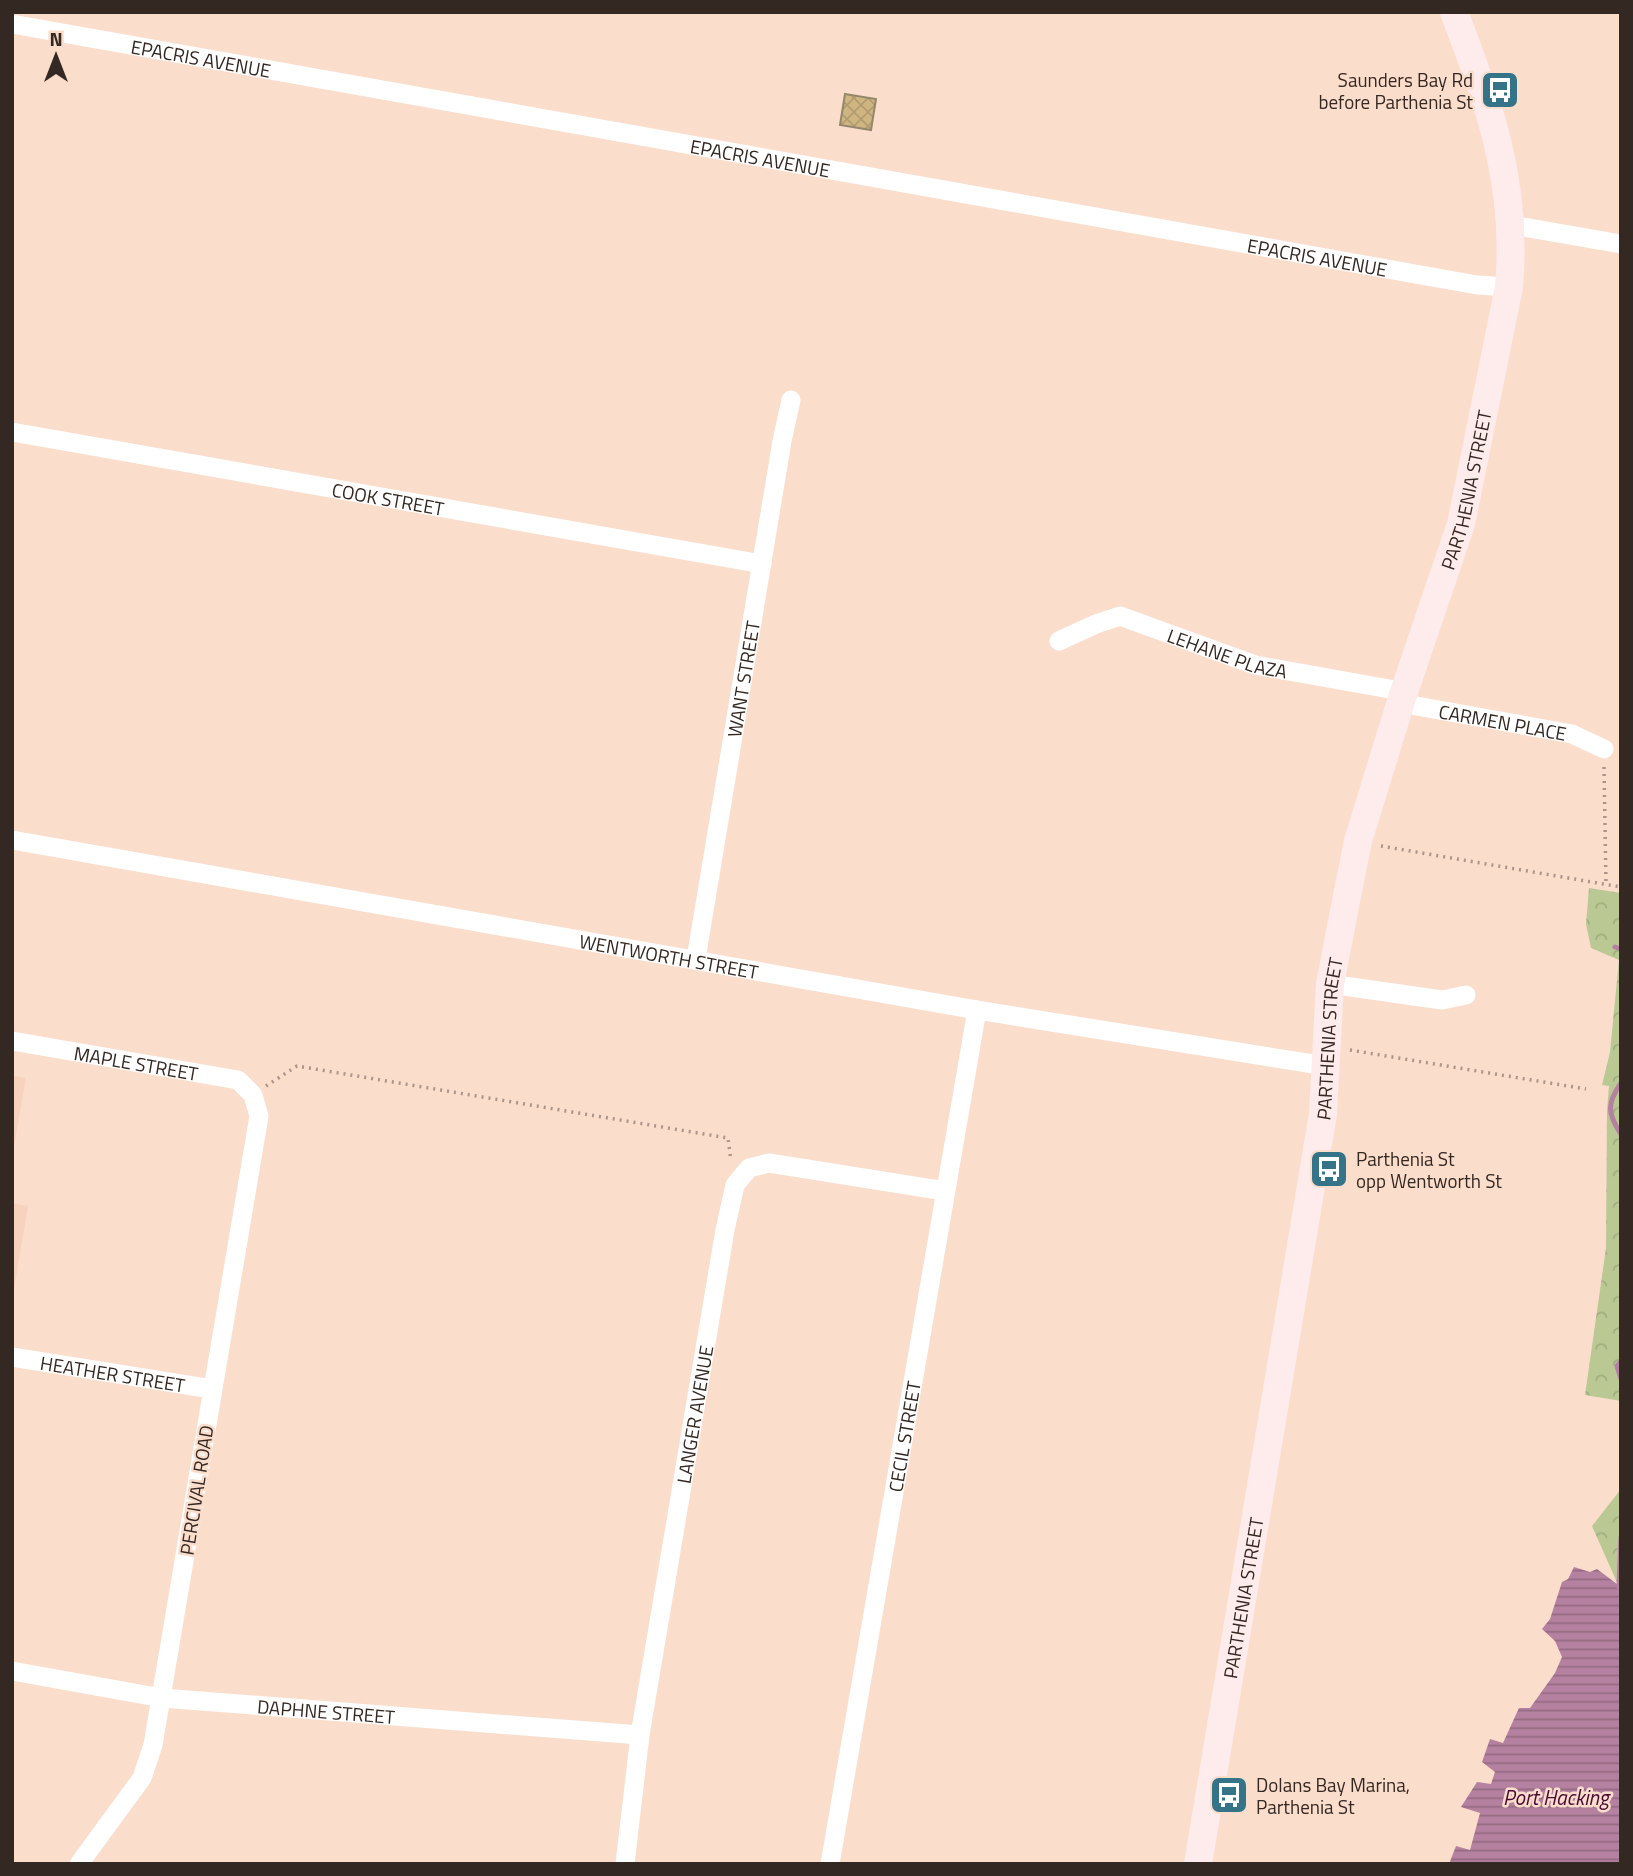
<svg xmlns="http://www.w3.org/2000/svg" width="1633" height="1876" font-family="'Titillium Web',sans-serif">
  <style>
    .built { fill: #f7d2bd }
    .forest { fill: url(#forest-crowns) }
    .water { fill: url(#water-rules) }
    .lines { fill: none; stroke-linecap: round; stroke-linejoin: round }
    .stream { stroke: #b581a0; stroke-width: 5 }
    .building { fill: url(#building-cross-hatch); stroke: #94876c; stroke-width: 2 }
    .path { stroke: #ab9488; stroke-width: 3.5; stroke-dasharray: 2 5; stroke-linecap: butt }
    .street { stroke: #fff; stroke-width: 19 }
    .secondary { stroke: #feebeb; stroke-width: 28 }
    .labels { text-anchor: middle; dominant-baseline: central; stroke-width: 5; stroke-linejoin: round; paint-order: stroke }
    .street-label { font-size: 19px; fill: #342822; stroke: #fbddcc }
    .poi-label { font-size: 19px; fill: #342822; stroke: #fbddcc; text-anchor: start }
    .water-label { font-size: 21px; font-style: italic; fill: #4b0b37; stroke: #fbddcc }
  </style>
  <defs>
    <pattern id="forest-crowns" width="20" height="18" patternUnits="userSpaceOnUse" patternTransform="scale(1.75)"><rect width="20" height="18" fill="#bac994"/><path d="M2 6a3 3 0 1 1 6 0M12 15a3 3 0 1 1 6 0" fill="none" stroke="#a0ad7f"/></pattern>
    <pattern id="water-rules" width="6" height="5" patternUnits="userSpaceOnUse" patternTransform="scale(1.75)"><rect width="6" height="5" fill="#b581a0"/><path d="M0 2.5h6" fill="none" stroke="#946a82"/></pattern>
    <pattern id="building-cross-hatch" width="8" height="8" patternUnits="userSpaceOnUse" patternTransform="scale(1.75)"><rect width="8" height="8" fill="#cfb681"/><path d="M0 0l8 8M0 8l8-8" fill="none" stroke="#b29c6f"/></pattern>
  </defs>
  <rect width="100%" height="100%" fill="#fbddcc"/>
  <g class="built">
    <path d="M12,1076l14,2 -14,80z"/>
    <path d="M12,1203l16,3 -16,94z"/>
  </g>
  <g class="forest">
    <path d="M1589,888l32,5v508l-36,-6 21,-147 1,-138 2,-24 -7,-1 8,-33 9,-92 -28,-12 -5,-24z"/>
    <path d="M1621,1489v97l-2,1 -27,-61z"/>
  </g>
  <path class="water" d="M1574,1567l16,5 7,-3 24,18v277h-172l7,-18 14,4 10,-37 -19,-6 16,-25 14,2 4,-12 -13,-10 8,-23 13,4 16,-35h11l25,-35 7,-16 -7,-16 -13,-12 8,-10 12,-37 6,-3z"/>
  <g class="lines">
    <g class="stream">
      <path d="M1615,947l6,2"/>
      <path d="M1621,1083c-14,20 -14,30 0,51"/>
      <path d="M1621,1361l-4,5 4,13"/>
      <path d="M1619,1587l2,-50"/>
    </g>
  </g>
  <path class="building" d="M845,94l31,5 -5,31 -31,-5z"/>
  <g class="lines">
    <g class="path">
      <path d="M1604,767l2,117"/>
      <path d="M1381,846l240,41"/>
      <path d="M1350,1050l236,39"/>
      <path d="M266,1086l31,-20 431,72 3,23"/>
    </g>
    <g class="street">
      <path id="s1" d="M12,24l1465,261 32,2"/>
      <path d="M1510,227h14l97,17"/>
      <path id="s2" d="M12,432l750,132"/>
      <path id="s3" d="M1059,641l37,-17 24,-8 135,49 140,25 16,15 161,29 32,15"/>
      <path id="s4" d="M12,840l965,170 349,56"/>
      <path id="s5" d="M696,959l86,-518 9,-41"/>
      <path d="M1330,984l112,16 24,-5"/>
      <path id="s6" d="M12,1041l226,39 15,15 6,21 -106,629 -11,33 -63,86"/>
      <path id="s7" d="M12,1357l200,32"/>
      <path id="s8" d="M12,1671l150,27 478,37"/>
      <path id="s9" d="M625,1864l15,-129 85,-505 10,-45 14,-17 20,-5 176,28"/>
      <path id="s10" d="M830,1864l147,-854"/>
    </g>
    <path class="secondary" id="s11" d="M1198,1864l125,-750 7,-130 16,-83 12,-60 44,-143 59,-174 48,-237c9,-103 -19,-180 -55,-275"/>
  </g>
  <defs>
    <symbol id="bus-square" viewBox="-11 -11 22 22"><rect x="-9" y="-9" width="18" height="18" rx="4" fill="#347388" stroke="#fbddcc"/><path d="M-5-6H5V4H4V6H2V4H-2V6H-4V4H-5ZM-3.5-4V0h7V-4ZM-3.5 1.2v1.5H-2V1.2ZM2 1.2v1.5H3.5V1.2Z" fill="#fff"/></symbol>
  </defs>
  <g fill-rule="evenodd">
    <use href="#bus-square" x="1478" y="68" width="44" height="44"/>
    <use href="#bus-square" x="1307" y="1147" width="44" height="44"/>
    <use href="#bus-square" x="1207" y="1773" width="44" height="44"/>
  </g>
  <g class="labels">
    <g class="street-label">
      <text stroke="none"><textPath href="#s1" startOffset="192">EPACRIS AVENUE</textPath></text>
      <text stroke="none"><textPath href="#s1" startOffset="760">EPACRIS AVENUE</textPath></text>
      <text stroke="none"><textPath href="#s1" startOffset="1326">EPACRIS AVENUE</textPath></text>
      <text stroke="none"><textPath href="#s11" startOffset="1404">PARTHENIA STREET</textPath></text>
      <text stroke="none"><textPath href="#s2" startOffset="382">COOK STREET</textPath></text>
      <text stroke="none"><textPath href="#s3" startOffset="180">LEHANE PLAZA</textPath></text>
      <text stroke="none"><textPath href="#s5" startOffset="284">WANT STREET</textPath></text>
      <text stroke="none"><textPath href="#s3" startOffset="467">CARMEN PLACE</textPath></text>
      <text stroke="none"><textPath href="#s4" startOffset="667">WENTWORTH STREET</textPath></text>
      <text stroke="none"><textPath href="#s11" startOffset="836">PARTHENIA STREET</textPath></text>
      <text stroke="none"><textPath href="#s6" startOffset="126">MAPLE STREET</textPath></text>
      <text stroke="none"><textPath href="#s7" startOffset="102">HEATHER STREET</textPath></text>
      <text stroke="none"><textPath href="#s9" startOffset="455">LANGER AVENUE</textPath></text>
      <text stroke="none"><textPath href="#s10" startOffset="434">CECIL STREET</textPath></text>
      <text transform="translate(196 1490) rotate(-81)">PERCIVAL ROAD</text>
      <text stroke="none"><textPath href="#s11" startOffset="270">PARTHENIA STREET</textPath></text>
      <text stroke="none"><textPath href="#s8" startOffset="317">DAPHNE STREET</textPath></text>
    </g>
    <g class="poi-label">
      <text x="1473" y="79" text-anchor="end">Saunders Bay Rd<tspan x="1473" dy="22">before Parthenia St</tspan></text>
      <text x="1356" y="1158">Parthenia St<tspan x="1356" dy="22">opp Wentworth St</tspan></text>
      <text x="1256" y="1784">Dolans Bay Marina,<tspan x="1256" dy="22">Parthenia St</tspan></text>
    </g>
    <g class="water-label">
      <text x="1556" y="1797">Port Hacking</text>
    </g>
  </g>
  <rect width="1633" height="1876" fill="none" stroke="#342822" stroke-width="28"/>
  <g transform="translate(56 56)" stroke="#fbddcc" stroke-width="5" paint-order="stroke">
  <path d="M0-5L12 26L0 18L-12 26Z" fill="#342822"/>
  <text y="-10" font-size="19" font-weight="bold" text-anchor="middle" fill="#342822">N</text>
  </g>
</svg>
